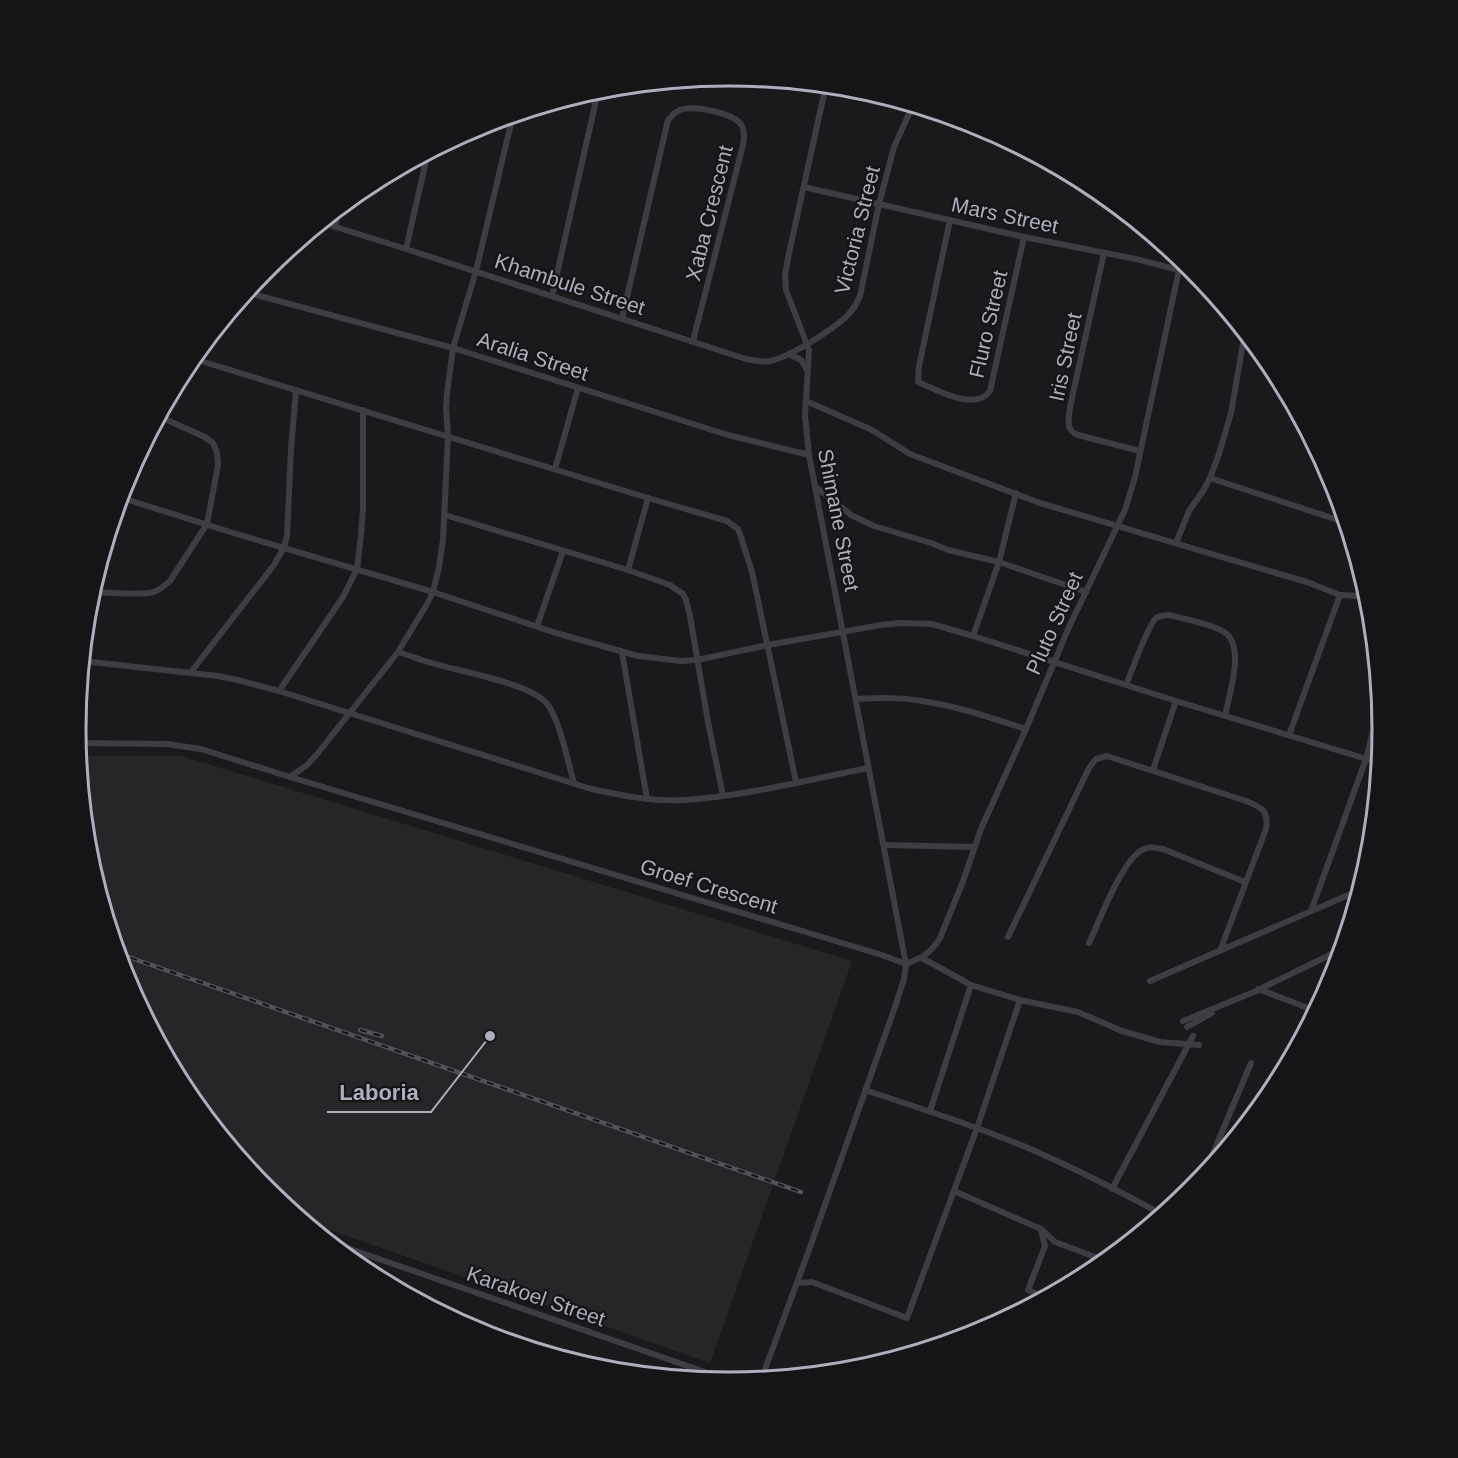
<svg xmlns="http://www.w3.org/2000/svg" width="1458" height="1458" font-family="Helvetica,sans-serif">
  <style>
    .built { fill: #262629 }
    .green { fill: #242c26 }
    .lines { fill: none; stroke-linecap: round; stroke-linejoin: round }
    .minor { stroke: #3d3d43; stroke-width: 6 }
    .rail-casing { stroke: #52535a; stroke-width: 4.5 }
    .rail { stroke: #151517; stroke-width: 2; stroke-dasharray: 7; stroke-linecap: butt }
    .labels { text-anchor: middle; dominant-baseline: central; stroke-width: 4.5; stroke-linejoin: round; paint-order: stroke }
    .street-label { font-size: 21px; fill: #acafbc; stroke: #151517 }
    .rim { fill: none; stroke: #acafbc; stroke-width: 3 }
    .leader { fill: none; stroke: #acafbc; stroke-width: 2 }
    .callout-dot { fill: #acafbc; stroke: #151517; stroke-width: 2 }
    .callout-label { font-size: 22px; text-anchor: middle; font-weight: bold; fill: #acafbc; stroke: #151517; stroke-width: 4.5; stroke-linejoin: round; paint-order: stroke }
  </style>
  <rect width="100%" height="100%" fill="#1a1a1c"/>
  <path class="built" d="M78,756h104l670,205 -142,402 -409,-143 -35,-29 -81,-99 -60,-113 -37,-123z"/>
  <path class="green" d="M996,134l97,51 86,71 -9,-1z"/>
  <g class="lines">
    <g class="minor">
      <path d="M826,85l-37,168 -4,22 1,15 23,60 -4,66 4,39 97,509c16,-6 25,-11 34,-26l22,-54 19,-55 45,-100 43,-102 56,-117 10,-33 44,-207"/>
      <path d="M804,187l220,50 112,22 62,16"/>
      <path d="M950,220l-31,146 -1,16c19,8 57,30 72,9l34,-154"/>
      <path d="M320,222l86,27 340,110c8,2 16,3 24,2 20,-4 62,-31 77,-45 6,-6 10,-13 13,-20l19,-92 15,-57 19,-42"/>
      <path d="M335,227l4,-20"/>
      <path d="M406,249l22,-97"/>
      <path d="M1104,253l-34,154c-1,12 -5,23 8,28l62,16"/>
      <path d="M245,292l208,56 275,87 81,20"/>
      <path d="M552,296l45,-200 -1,-7"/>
      <path d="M622,318l46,-198c4,-5 9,-10 15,-11 14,-3 52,4 59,17 3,6 2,13 1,19l-50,196"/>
      <path d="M1245,332l-14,81 -12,41 -9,24 137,45"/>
      <path d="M789,354l12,6 6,10"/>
      <path d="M191,358l457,140 79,23 11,8 2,5 12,38 44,210"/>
      <path d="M806,401l66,29 38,24 130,49 236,70 31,9 33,13"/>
      <path d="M555,469l23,-81"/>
      <path d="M817,488l34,27 23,11 57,17 17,7 51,12 87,30"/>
      <path d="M119,497l111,35 203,60 123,41 82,23 43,5 16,-1 71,-15 113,-20 19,-2 32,1 41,12 203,65 204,62"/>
      <path d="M445,515l183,55 42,15 13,9 3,6 4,16 18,106 15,74"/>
      <path d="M1176,543l13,-32 14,-20 7,-13"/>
      <path d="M628,570l20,-72"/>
      <path d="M90,592c16,0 50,4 64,0 6,-2 11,-7 16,-11l37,-57 11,-59 -1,-13 -4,-9 -8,-6 -47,-21"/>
      <path d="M1361,596l11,24"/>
      <path d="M537,626l26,-75"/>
      <path d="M973,636l26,-74 17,-69"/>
      <path d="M398,652c10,3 20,7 30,10 28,9 105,21 120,43 12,16 20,58 26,78"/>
      <path d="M622,652l25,147"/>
      <path d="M82,661l136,15 20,4 41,11 309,97c31,7 63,14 95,12 63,-4 124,-20 185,-32"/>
      <path d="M191,672l83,-107 10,-18 3,-11 4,-86 5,-60"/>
      <path d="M1126,685c6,-14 21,-58 30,-67 5,-3 9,-3 14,-3 16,5 40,8 54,17 22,13 5,63 1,84"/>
      <path d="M279,691l64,-94 14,-28 4,-34 2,-27v-98"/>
      <path d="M856,699c22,-1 44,-2 66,2 35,5 69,17 104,28"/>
      <path d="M1289,735l51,-140 21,1 7,-3"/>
      <path d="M76,743l91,1 34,5 89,28 592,178 24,9 -2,15 -8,25 -87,246 -48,130"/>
      <path d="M1153,770l23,-69"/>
      <path d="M290,777l17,-12 11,-12 80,-101 29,-48 6,-12 6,-25 4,-27 5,-104 -2,-28 1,-14 6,-46 23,-77 37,-156"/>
      <path d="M884,845l90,2"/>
      <path d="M1311,911l55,-152 14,-56"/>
      <path d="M1008,937l81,-169 7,-9 11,-3 139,45c15,6 23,9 20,28l-46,122"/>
      <path d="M1089,943c10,-21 34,-86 55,-94 6,-3 12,-1 19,0l82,33"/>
      <path d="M922,958l49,27 49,15 58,12 44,19 38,11 39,3"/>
      <path d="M1150,981l210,-91"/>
      <path d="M1258,989l58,22"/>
      <path d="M1183,1021l71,-29 88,-43"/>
      <path d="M1187,1027l25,-14"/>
      <path d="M865,1090c57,19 114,37 170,61 43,19 86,41 128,64"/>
      <path d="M930,1111l41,-126"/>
      <path d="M1203,1177l48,-114"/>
      <path d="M1112,1189l81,-153"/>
      <path d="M954,1191l87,38 14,13 51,19"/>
      <path d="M1041,1230l4,16 -17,44 17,8"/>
      <path d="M327,1241l407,141"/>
      <path d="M797,1283l15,-1 95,36 70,-190 43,-128"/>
    </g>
    <defs>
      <g id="rail">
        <path d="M117,953l684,239"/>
        <path d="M360,1030l22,6"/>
      </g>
    </defs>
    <use href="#rail" class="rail-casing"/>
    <use href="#rail" class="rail"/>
  </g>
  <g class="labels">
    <g class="street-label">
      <text transform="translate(709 213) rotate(-76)">Xaba Crescent</text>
      <text transform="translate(1005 215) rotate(12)">Mars Street</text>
      <text transform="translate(857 230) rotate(-76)">Victoria Street</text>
      <text transform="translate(570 284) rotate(18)">Khambule Street</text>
      <text transform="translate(988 324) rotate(-77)">Fluro Street</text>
      <text transform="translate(533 356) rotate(18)">Aralia Street</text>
      <text transform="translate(1065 357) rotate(-78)">Iris Street</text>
      <text transform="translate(839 520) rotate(79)">Shimane Street</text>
      <text transform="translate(1054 623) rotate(-66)">Pluto Street</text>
      <text transform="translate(709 886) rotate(17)">Groef Crescent</text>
      <text transform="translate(536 1296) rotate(19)">Karakoel Street</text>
    </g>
  </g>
  <path d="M0 0H1458V1458H0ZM86 729a643 643 0 1 1 1286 0a643 643 0 1 1-1286 0Z" fill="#151517" fill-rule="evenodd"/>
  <path class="rim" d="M86 729a643 643 0 1 1 1286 0a643 643 0 1 1-1286 0Z"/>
  <path class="leader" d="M490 1036L431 1112H327"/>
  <circle class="callout-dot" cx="490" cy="1036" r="6"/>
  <g class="callout-label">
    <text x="379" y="1100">Laboria</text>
  </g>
</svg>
